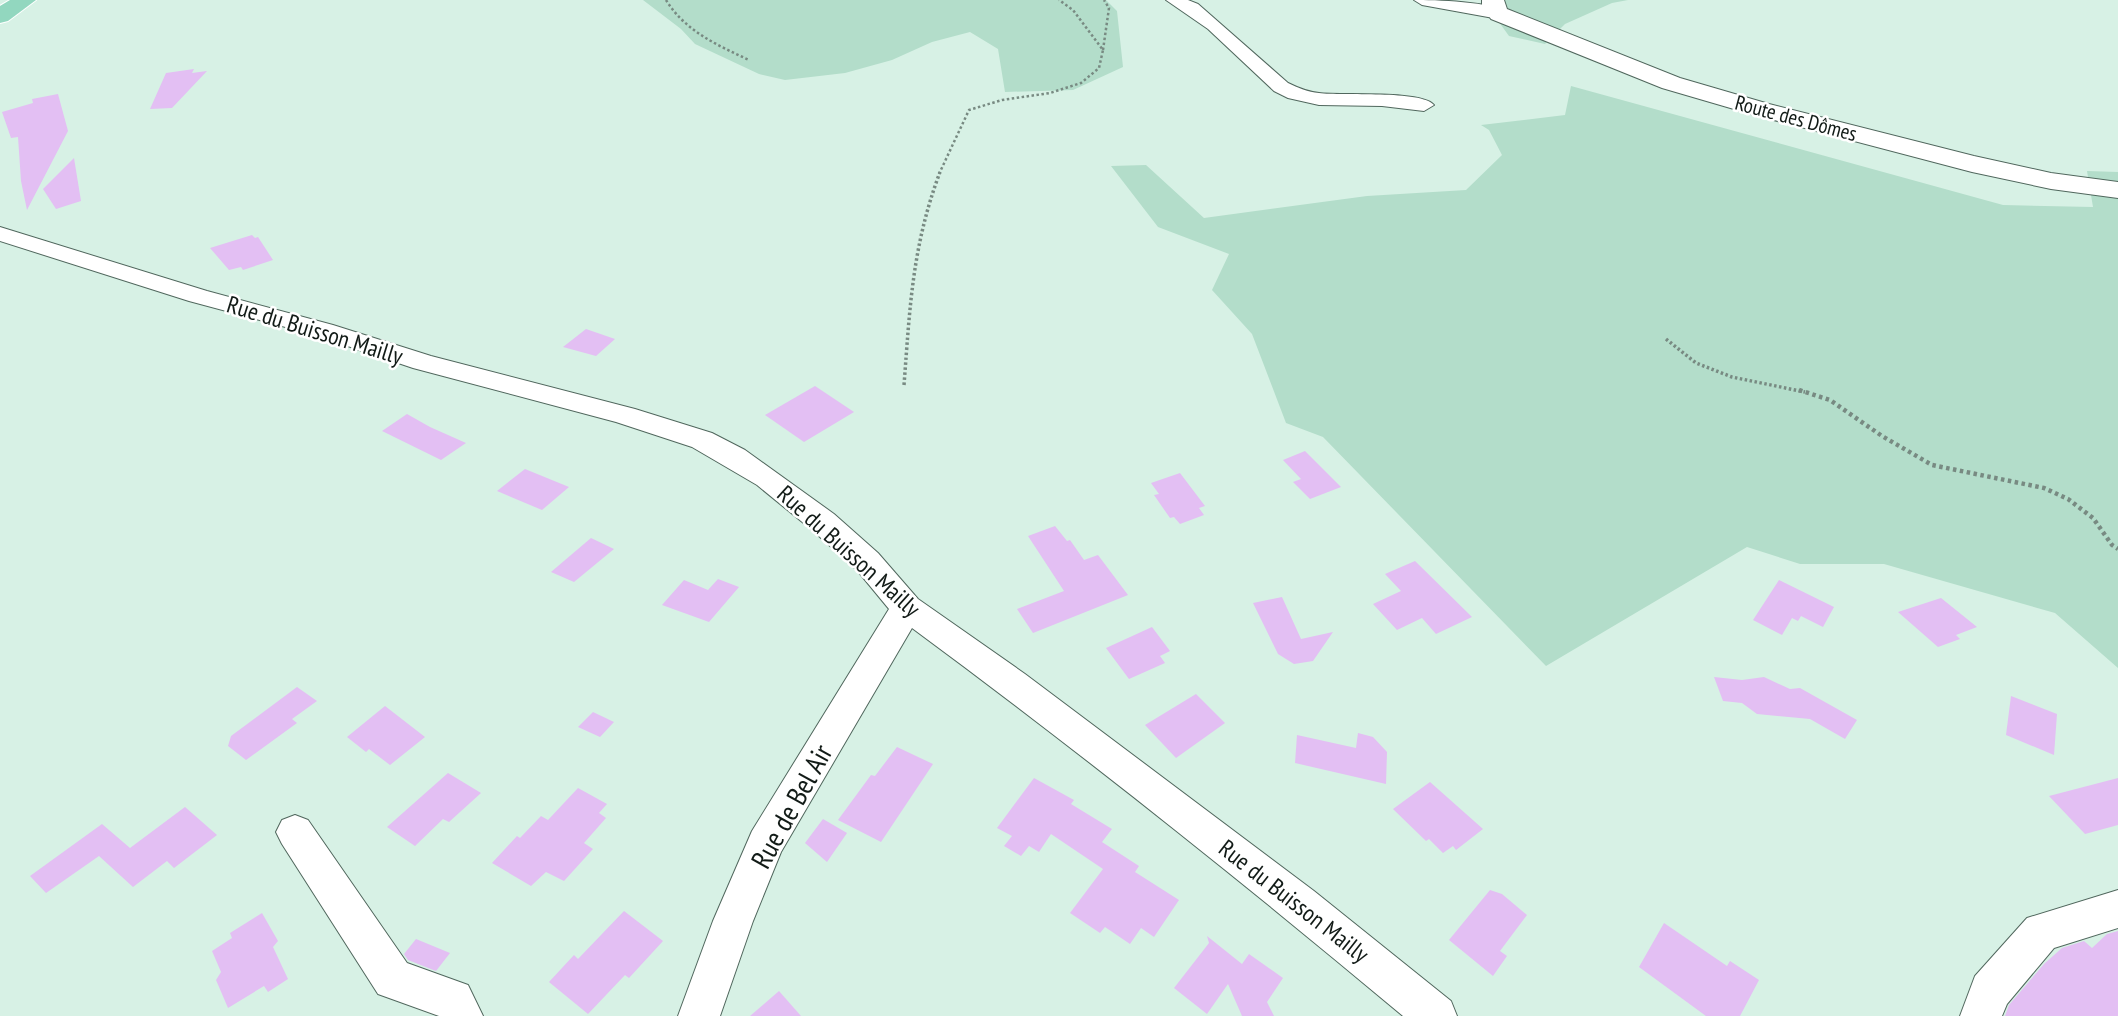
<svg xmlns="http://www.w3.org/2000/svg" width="2118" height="1016" font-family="'PT Sans Narrow',sans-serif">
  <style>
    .green { fill: #b3ddca }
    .building { fill: #e3bff3 }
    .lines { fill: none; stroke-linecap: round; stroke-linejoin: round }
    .minor-casing { stroke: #50675d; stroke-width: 2 }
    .tertiary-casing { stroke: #50675d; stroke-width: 2 }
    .primary-casing { stroke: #fff; stroke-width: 2 }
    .path-far2 { stroke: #788a82; stroke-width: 2.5; stroke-dasharray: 2.5 2.5; stroke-linecap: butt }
    .path-far1 { stroke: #788a82; stroke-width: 3.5; stroke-dasharray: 2.5 2.5; stroke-linecap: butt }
    .path { stroke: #788a82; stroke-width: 4.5; stroke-dasharray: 3.5 3.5; stroke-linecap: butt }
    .minor { fill: #fff; fill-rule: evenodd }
    .tertiary { fill: #fff; fill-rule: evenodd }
    .primary { fill: #92d7bf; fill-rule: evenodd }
    .labels { text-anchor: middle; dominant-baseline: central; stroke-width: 5; stroke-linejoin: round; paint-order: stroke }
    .far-street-label { font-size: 21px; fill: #121b17; stroke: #fff }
    .street-label { font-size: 24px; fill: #121b17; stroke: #fff }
    .near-street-label { font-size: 28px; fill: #121b17; stroke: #fff }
  </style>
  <rect width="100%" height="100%" fill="#d7f1e5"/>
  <g class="green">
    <path d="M643,0h463l11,11 6,56 -50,23 -68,2 -7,-43 -28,-17 -38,10 -40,18 -47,13 -60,7 -26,-6 -64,-30 -14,-15z"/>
    <path d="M1483,0h145l-16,3 -47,21 -20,20 -36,-8z"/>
    <path d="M1571,86l432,119 90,2 -6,-36 31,1v496l-63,-55 -171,-49h-84l-53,-17 -201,119 -223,-229 -37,-14 -34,-89 -40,-44 17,-36 -71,-27 -47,-61 35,-1 58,53 163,-22 99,-6 36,-35 -13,-25 -8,-5 84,-10z"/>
  </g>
  <g class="building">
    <path d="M194,69l-2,4 15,-2 -35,37 -22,1 16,-36z"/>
    <path d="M58,94l10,37 -41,79 -6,-29 -3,-44 -7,1 -9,-26 31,-9 -1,-4z"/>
    <path d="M74,158l7,43 -25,8 -13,-20z"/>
    <path d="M252,235l3,3 3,-1 15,23 -30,10 -2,-3 -12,3 -19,-22z"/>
    <path d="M586,329l29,10 -19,17 -33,-9z"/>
    <path d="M815,386l39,26 -50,30 -39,-27z"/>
    <path d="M407,414l23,13 36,16 -25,17 -59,-29z"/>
    <path d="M1305,451l36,36 -31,12 -17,-17 8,-3 -18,-19z"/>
    <path d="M525,469l44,18 -27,23 -45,-19z"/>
    <path d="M1180,473l25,33 -6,2 5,7 -24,9 -6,-7 -4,1 -16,-23 5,-1 -8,-11z"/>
    <path d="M1055,526l12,15 3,-1 14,20 14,-5 30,40 -95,38 -16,-24 47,-18 -36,-55z"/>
    <path d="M591,538l23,11 -40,33 -23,-10z"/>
    <path d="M1415,561l57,56 -36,17 -14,-16 -25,12 -24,-26 28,-13 -16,-17z"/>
    <path d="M718,579l21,8 -30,35 -47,-17 22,-25 24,10z"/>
    <path d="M1779,580l55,27 -11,20 -22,-11 -3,5 -6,-3 -10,17 -29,-15z"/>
    <path d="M1282,597l19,42 32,-7 -20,29 -19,3 -16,-10 -25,-51z"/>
    <path d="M1941,598l36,29 -21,8 4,4 -22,8 -40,-35z"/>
    <path d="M1152,627l18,24 -10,5 5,7 -36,16 -23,-31z"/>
    <path d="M1714,677l28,3 22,-3 26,12 10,-1 57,32 -12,19 -35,-20 -53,-5 -15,-11 -19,-2z"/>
    <path d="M297,687l20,14 -25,18 5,4 -51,37 -18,-14 3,-10z"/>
    <path d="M1196,694l29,29 -49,35 -31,-33z"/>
    <path d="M2011,696l46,18 -3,41 -48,-20z"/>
    <path d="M385,706l40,31 -35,28 -21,-16 -3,3 -19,-15z"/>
    <path d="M593,712l21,10 -14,15 -22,-10z"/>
    <path d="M1358,733l15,4 14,15 -1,32 -91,-21 2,-28 59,13z"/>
    <path d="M897,747l36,17 -52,78 -43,-22 33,-45 4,1z"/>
    <path d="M448,773l33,20 -32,29 -6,-3 -28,27 -28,-19z"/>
    <path d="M1034,778l40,22 -3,4 41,25 -10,13 37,24 -4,6 44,28 -25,37 -13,-9 -11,16 -25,-17 -5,6 -30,-20 33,-44 -52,-35 -12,18 -10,-6 -8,10 -17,-10 8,-10 -15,-8z"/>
    <path d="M2118,778v47l-33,9 -36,-38z"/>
    <path d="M1430,782l53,47 -27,21 -3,-4 -10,7 -14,-14 -3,2 -33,-32z"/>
    <path d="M578,788l29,16 -8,9 7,5 -22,25 9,6 -29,32 -18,-9 -15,14 -39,-23 25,-27 3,2 21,-22 7,4z"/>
    <path d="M185,807l32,28 -43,33 -7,-7 -34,26 -34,-31 -53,37 -16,-17 72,-52 28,24z"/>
    <path d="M823,819l24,14 -20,29 -22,-19z"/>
    <path d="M1490,890l12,4 25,21 -27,36 7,5 -14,20 -44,-36z"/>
    <path d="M624,911l39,30 -34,37 -4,-3 -37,39 -39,-32 25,-27 4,4z"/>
    <path d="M262,913l16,28 -5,6 15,32 -20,13 -4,-6 -36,22 -12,-28 5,-8 -9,-21 20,-13 -2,-5z"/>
    <path d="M1664,923l63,43 3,-5 29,19 -19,36h-34l-67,-49z"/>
    <path d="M2118,931v85h-113l4,-11 35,-41 18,-16 22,-7 8,7 15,-14z"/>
    <path d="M1207,936l35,28 7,-10 34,24 -16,24 7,14h-32l-14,-32 -21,30 -33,-26 35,-45z"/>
    <path d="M416,939l34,14 -14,18 -28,-11 -4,-6z"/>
    <path d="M779,991l22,25h-51z"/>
  </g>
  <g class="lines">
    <defs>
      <g id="minor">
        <path d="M1166,0h22l10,4 90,79c10,5 20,9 31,10 22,3 103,-3 115,12l-10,6 -42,-5 -63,-1 -31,-7 -14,-7 -66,-62z"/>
        <path d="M1414,0c19,0 81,1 94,14l-9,5 -77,-14z"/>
        <path d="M0,227l207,64 126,34 98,31 204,53 77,24 33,17 89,64 44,39 40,46 107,75 289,217 137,110 6,15h-54c-160,-134 -323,-264 -491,-388l-131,224 -28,69 -33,95h-42l35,-95 39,-90 137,-222 -33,-40 -44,-39 -55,-45 -65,-38 -76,-25 -203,-54 -98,-33 -126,-34 -189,-60z"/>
        <path d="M295,815l13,5 99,143 61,22 15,31h-44l-61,-22 -96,-150 -6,-12 6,-12z"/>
        <path d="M2118,890v38l-64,20 -47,56 -5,12h-42l15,-40 52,-58z"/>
      </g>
      <path id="tertiary" d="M1482,0h22l3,9 173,69 89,26 205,52 77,17 67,9v16l-67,-9 -79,-17 -221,-58 -89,-26 -171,-69 -9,-14z"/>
      <path id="primary" d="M10,0h26l-28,21 -8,2v-17z"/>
    </defs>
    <use href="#minor" class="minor-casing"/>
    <use href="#tertiary" class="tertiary-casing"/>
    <use href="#primary" class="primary-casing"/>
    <g class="path-far2">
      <path d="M666,0c19,31 51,45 83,60"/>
      <path d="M1103,50l6,-42 -5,-8"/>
      <path d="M939,174l30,-64 33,-10 48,-7 31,-10 18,-15 4,-18 -30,-40 -14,-10"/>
    </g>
    <g class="path-far1">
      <path d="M1666,339l30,24 36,14 73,15"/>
      <path d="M904,385c6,-78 8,-138 36,-213"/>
    </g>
    <path class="path" d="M1799,390l31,10 52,36 50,29 112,23 24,11 25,19 19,27 6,4"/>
    <use href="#minor" class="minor"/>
    <use href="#tertiary" class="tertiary"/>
    <use href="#primary" class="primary"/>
  </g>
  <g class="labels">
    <g class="far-street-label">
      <text transform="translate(1796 118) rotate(15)">Route des Dômes</text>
    </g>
    <g class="street-label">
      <text transform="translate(315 330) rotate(17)">Rue du Buisson Mailly</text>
      <text transform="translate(849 551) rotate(42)">Rue du Buisson Mailly</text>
      <text transform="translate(1294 901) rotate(38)">Rue du Buisson Mailly</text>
    </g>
    <g class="near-street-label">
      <text transform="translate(791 806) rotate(-61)">Rue de Bel Air</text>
    </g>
  </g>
</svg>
